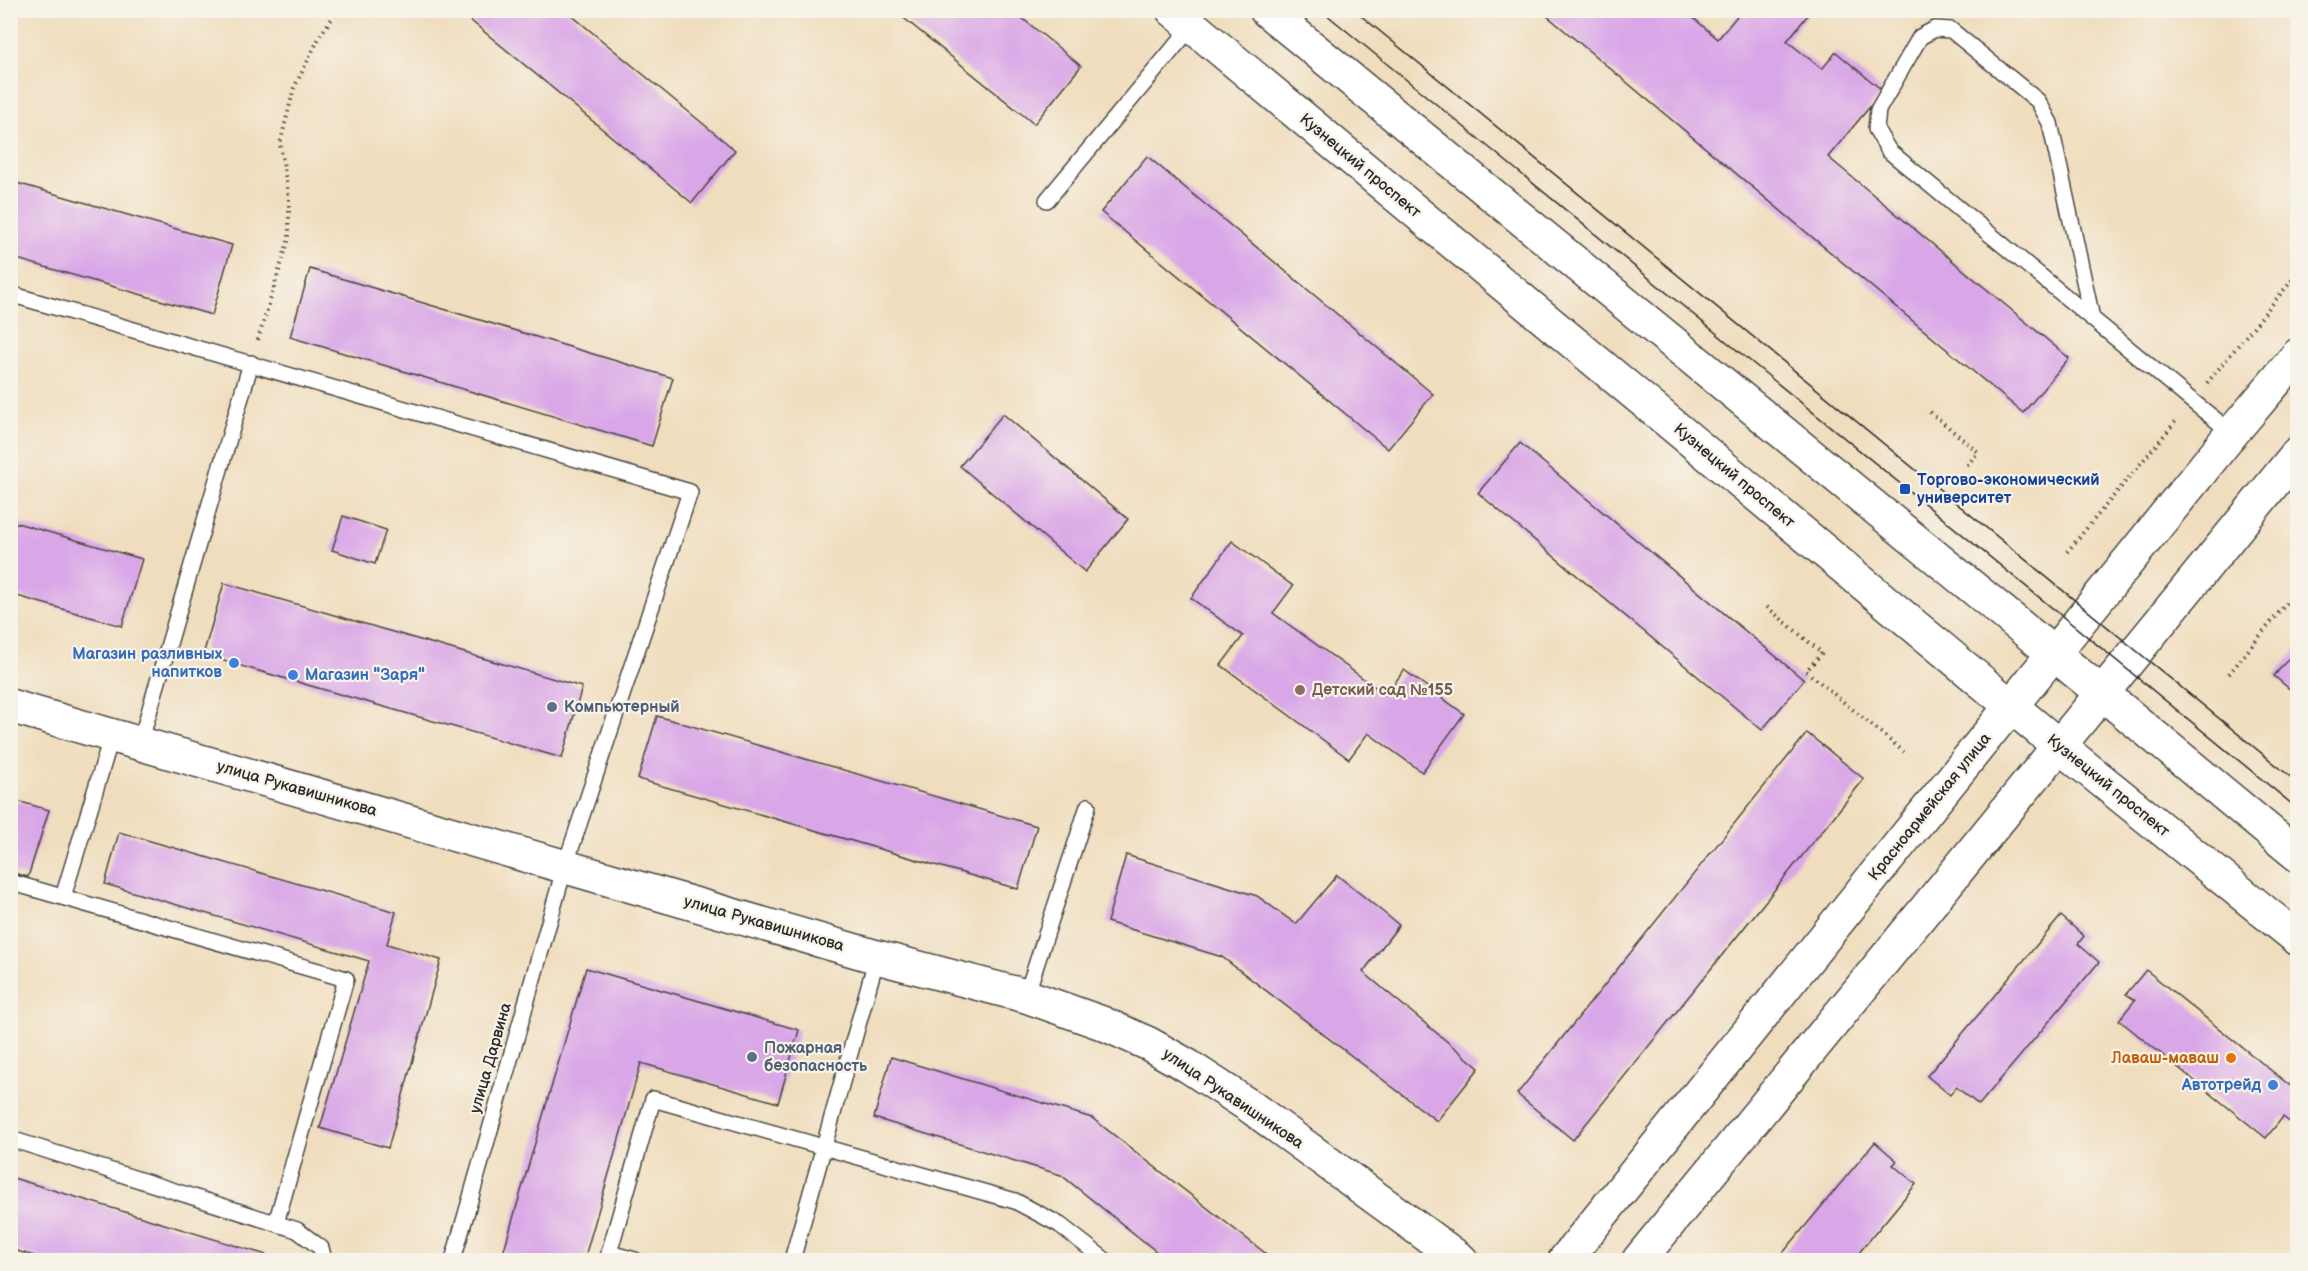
<svg xmlns="http://www.w3.org/2000/svg" width="2308" height="1271" font-family="'Balsamiq Sans',sans-serif">
  <style>
    .building { fill: #d9a6e7 }
    .lines { fill: none; stroke-linecap: round; stroke-linejoin: round }
    .lane-casing { stroke: #494641; stroke-width: 18 }
    .secondary-casing { stroke: #494641; stroke-width: 36 }
    .primary-casing { stroke: #494641; stroke-width: 36 }
    .path { stroke: #494641; stroke-width: 4; stroke-dasharray: 1.5 4.5; stroke-linecap: butt }
    .lane { stroke: #fff; stroke-width: 15 }
    .secondary { stroke: #fff; stroke-width: 33 }
    .primary { stroke: #fff; stroke-width: 33 }
    .tram { stroke: #2b2b2b; stroke-width: 1.5 }
    .transit-dot { fill: #1a4fb4; stroke: #f7f3e8; stroke-width: 2 }
    .shop-dot { fill: #3f7fe0; stroke: #f7f3e8; stroke-width: 2 }
    .education-dot { fill: #8d6e63; stroke: #f7f3e8; stroke-width: 2 }
    .service-dot { fill: #5c6f8a; stroke: #f7f3e8; stroke-width: 2 }
    .food-dot { fill: #e8710a; stroke: #f7f3e8; stroke-width: 2 }
    .labels { text-anchor: middle; dominant-baseline: central; stroke-width: 4.5; stroke-linejoin: round; paint-order: stroke }
    .street-label { font-size: 16px; fill: #2b2b2b; stroke: #f7f3e8 }
    .transit-label { font-size: 16px; font-weight: bold; fill: #164399; stroke: #f7f3e8; text-anchor: start }
    .shop-label { font-size: 16px; font-weight: bold; fill: #366cbe; stroke: #f7f3e8; text-anchor: end }
    .education-label { font-size: 16px; font-weight: bold; fill: #785e54; stroke: #f7f3e8; text-anchor: start }
    .service-label { font-size: 16px; font-weight: bold; fill: #4e5e75; stroke: #f7f3e8; text-anchor: start }
    .food-label { font-size: 16px; font-weight: bold; fill: #c56008; stroke: #f7f3e8; text-anchor: end }
  </style>
  <rect width="100%" height="100%" fill="#f7f3e8"/>
  <filter id="ink" filterUnits="userSpaceOnUse"><feTurbulence type="fractalNoise" baseFrequency=".0167" numOctaves="2"/><feDisplacementMap in="SourceGraphic" scale="12" xChannelSelector="R" yChannelSelector="G"/><feConvolveMatrix kernelMatrix="1 2 1 2 8 2 1 2 1" color-interpolation-filters="sRGB"/></filter>
  <filter id="wash" filterUnits="userSpaceOnUse"><feTurbulence type="fractalNoise" baseFrequency=".008" numOctaves="4" result="noise"/><feDisplacementMap in="SourceGraphic" scale="24" xChannelSelector="R" yChannelSelector="G"/><feGaussianBlur stdDeviation="1.35" result="paint"/><feColorMatrix in="noise" values="0 0 0 0 0 0 0 0 0 0 0 0 0 0 0 0 0 1.4 0 .05"/><feComposite in="paint" operator="in"/></filter>
  <g filter="url(#wash)">
    <rect width="100%" height="100%" fill="#f0ddbe"/>
    <g id="blocks">
      <g class="building">
        <path d="M458,10h107l170,140 -43,53z"/>
        <path d="M894,10h118l69,56 -47,58z"/>
        <path d="M1540,10h144l34,29 24,-29h70l-25,31 35,28 14,-17 47,39 -55,66 241,201 -46,55z"/>
        <path d="M1147,156l286,238 -45,55 -287,-237z"/>
        <path d="M10,181l222,64 -20,70 -202,-58z"/>
        <path d="M310,269l363,109 -21,68 -362,-109z"/>
        <path d="M1003,414l125,105 -43,53 -125,-106z"/>
        <path d="M1520,443l284,237 -42,50 -284,-237z"/>
        <path d="M343,516l43,14 -11,34 -43,-14z"/>
        <path d="M10,521l132,38 -20,67 -112,-32z"/>
        <path d="M1232,541l61,45 -20,27 113,82 18,-25 60,44 -42,58 -54,-39 -19,26 -128,-94 22,-29 -52,-38z"/>
        <path d="M224,583l358,104 -20,71 -359,-103z"/>
        <path d="M2298,647v49l-24,-20z"/>
        <path d="M657,716l380,110 -19,63 -380,-110z"/>
        <path d="M1807,733l57,46 -291,361 -56,-46z"/>
        <path d="M10,799l39,11 -21,67 -18,-5z"/>
        <path d="M119,832l277,80 -9,32 54,16 -53,188 -68,-20 49,-167 -264,-77z"/>
        <path d="M1126,855l131,41 39,28 41,-49 62,50 -36,47 116,96 -42,53 -215,-164 -115,-35z"/>
        <path d="M2061,916l23,20 -6,8 21,18 -120,143 -23,-18 -6,8 -23,-19z"/>
        <path d="M586,968l213,62 -21,73 -137,-40 -57,197h-83z"/>
        <path d="M2146,970l152,122v23l-7,8 -8,-6 -17,21 -147,-118 16,-20 -9,-6z"/>
        <path d="M891,1057l201,61 182,142h-107l-106,-85 -187,-57z"/>
        <path d="M1875,1142l22,19 -4,4 23,19 -63,76h-76z"/>
        <path d="M10,1177l273,83h-235l-38,-11z"/>
      </g>
    </g>
  </g>
  <g filter="url(#ink)">
    <use href="#blocks" fill-opacity="0" stroke="#494641" stroke-width="1.5"/>
    <g class="lines">
      <defs>
        <g id="lane">
          <path d="M1047,200l145,-174"/>
          <path d="M10,294l680,198 -125,374 -112,394"/>
          <path d="M2092,318l-42,-195 -12,-22 -87,-71 -16,-1 -15,8 -42,73 -2,19 13,22 303,250 40,32"/>
          <path d="M140,743l111,-380"/>
          <path d="M10,882l336,97 -70,244"/>
          <path d="M63,897l49,-162"/>
          <path d="M1026,996l62,-190"/>
          <path d="M14,1140l283,90 24,18 3,12"/>
          <path d="M635,1260l-26,-7 44,-154 362,102 45,24 45,35"/>
          <path d="M792,1260l85,-303"/>
        </g>
        <g id="secondary">
          <path d="M10,706l867,251 149,39 76,27 47,21 39,22 63,41 210,153"/>
          <path d="M1565,1260l446,-554"/>
          <path d="M1639,1260l420,-514"/>
        </g>
        <g id="primary">
          <path d="M1173,10l886,736 239,193"/>
          <path d="M1266,10l837,684 195,161"/>
          <path d="M2011,706l221,-273 66,-78"/>
          <path d="M2059,746l239,-293"/>
        </g>
      </defs>
      <use href="#lane" class="lane-casing"/>
      <use href="#secondary" class="secondary-casing"/>
      <use href="#primary" class="primary-casing"/>
      <g class="path">
        <path d="M258,340l31,-102v-40l-9,-54 14,-56 27,-54 17,-24"/>
        <path d="M2207,383l91,-110"/>
        <path d="M1930,412l48,40 -13,16"/>
        <path d="M2067,552l109,-131"/>
        <path d="M1767,607l55,46 -16,18 98,81"/>
        <path d="M2229,674l69,-85"/>
      </g>
      <use href="#lane" class="lane"/>
      <use href="#secondary" class="secondary"/>
      <use href="#primary" class="primary"/>
      <g class="tram">
        <path d="M1321,10l977,799"/>
        <path d="M1354,10l944,773"/>
      </g>
    </g>
  </g>
  <rect class="transit-dot" x="1899" y="483" width="12" height="12" rx="3"/>
  <g class="shop-dot">
    <circle cx="234" cy="663" r="6"/>
    <circle cx="293" cy="675" r="6"/>
    <circle cx="2273" cy="1085" r="6"/>
  </g>
  <circle class="education-dot" cx="1300" cy="690" r="6"/>
  <g class="service-dot">
    <circle cx="552" cy="707" r="6"/>
    <circle cx="752" cy="1057" r="6"/>
  </g>
  <circle class="food-dot" cx="2231" cy="1058" r="6"/>
  <g class="labels">
    <g class="street-label">
      <text transform="translate(1360 166) rotate(40)">Кузнецкий проспект</text>
      <text transform="translate(1734 476) rotate(40)">Кузнецкий проспект</text>
      <text transform="translate(2108 786) rotate(39)">Кузнецкий проспект</text>
      <text transform="translate(297 789) rotate(16)">улица Рукавишникова</text>
      <text transform="translate(1930 807) rotate(-51)">Красноармейская улица</text>
      <text transform="translate(764 924) rotate(16)">улица Рукавишникова</text>
      <text transform="translate(491 1058) rotate(-74)">улица Дарвина</text>
      <text transform="translate(1233 1099) rotate(34)">улица Рукавишникова</text>
    </g>
    <g class="transit-label">
      <text x="1917" y="480">Торгово-экономический<tspan x="1917" dy="18">университет</tspan></text>
    </g>
    <g class="shop-label">
      <text x="222" y="654">Магазин разливных<tspan x="222" dy="18">напитков</tspan></text>
      <text x="305" y="675" text-anchor="start">Магазин "Заря"</text>
      <text x="2261" y="1085">Автотрейд</text>
    </g>
    <g class="education-label">
      <text x="1312" y="690">Детский сад №155</text>
    </g>
    <g class="service-label">
      <text x="564" y="707">Компьютерный</text>
      <text x="764" y="1048">Пожарная<tspan x="764" dy="18">безопасность</tspan></text>
    </g>
    <g class="food-label">
      <text x="2219" y="1058">Лаваш-маваш</text>
    </g>
  </g>
  <rect width="2308" height="1271" fill="none" stroke="#f7f3e8" stroke-width="36"/>
</svg>
